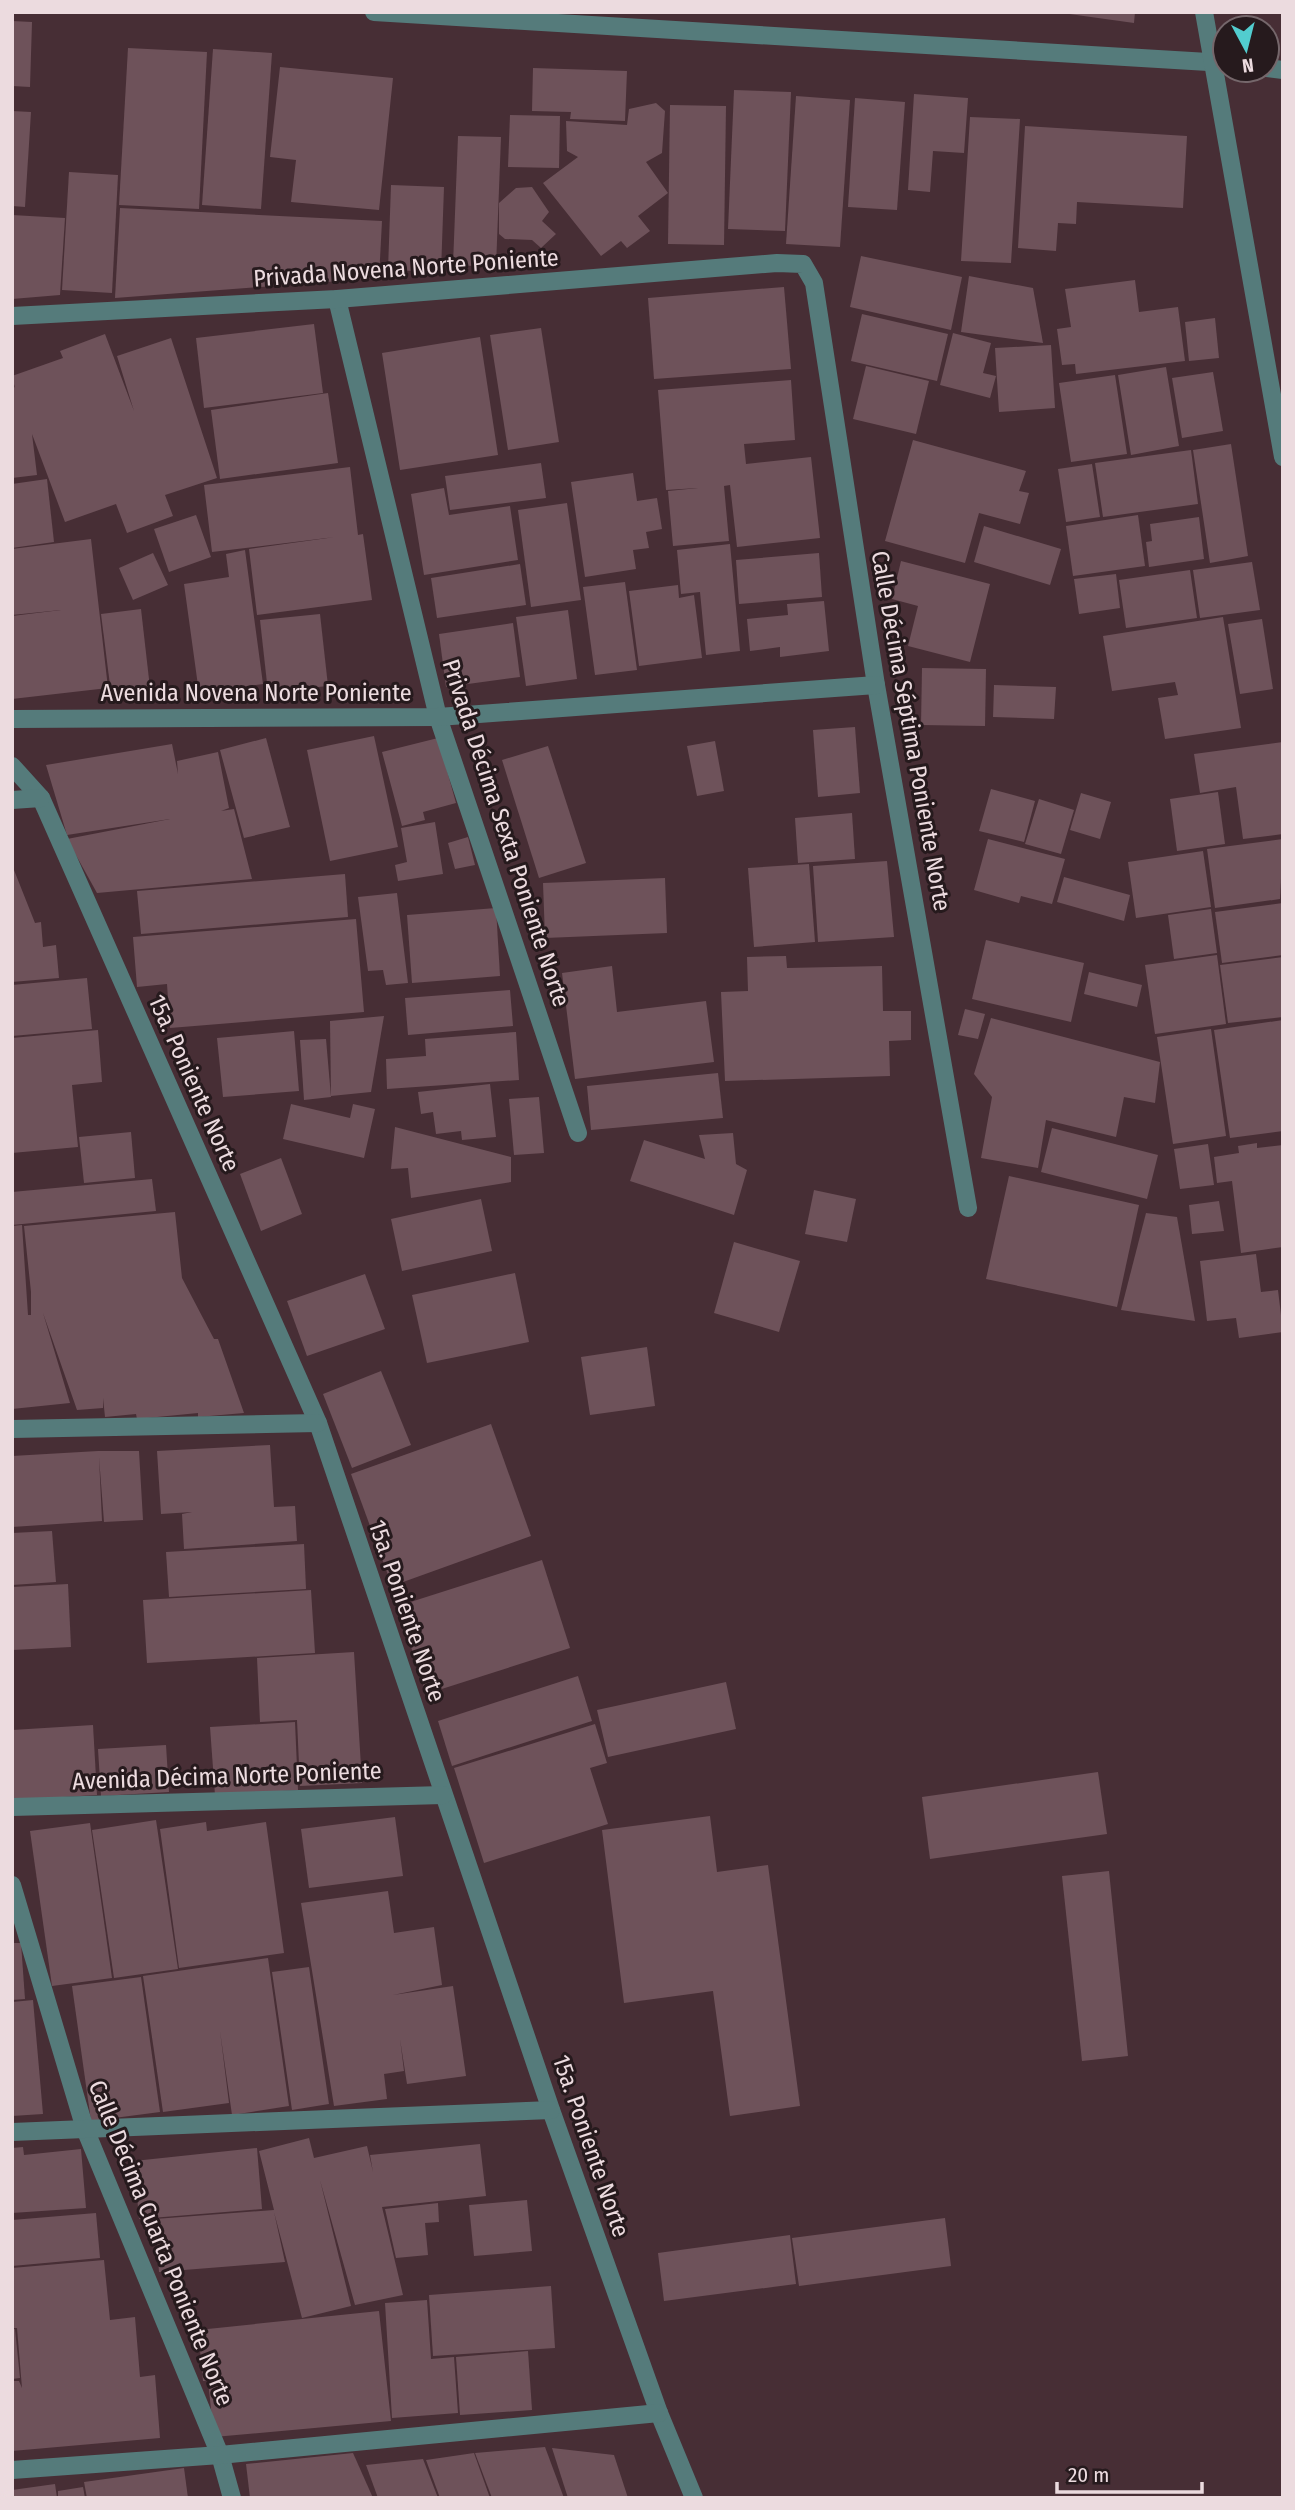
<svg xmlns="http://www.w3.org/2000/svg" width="1295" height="2510" font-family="'Fira Sans Condensed',sans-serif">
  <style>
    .building { fill: #6e525a }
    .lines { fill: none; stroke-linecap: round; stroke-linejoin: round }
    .minor { stroke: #557b7b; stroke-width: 18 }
    .labels { text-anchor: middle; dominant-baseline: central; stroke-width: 6; stroke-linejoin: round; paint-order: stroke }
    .street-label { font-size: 24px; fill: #ecdbdf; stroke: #261a1d }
  </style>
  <rect width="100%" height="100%" fill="#472e35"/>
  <g class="building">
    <path d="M1055,12h80l-1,11z"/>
    <path d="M12,21l20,1 -2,65 -18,-1z"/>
    <path d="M128,48l79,4 -8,157 -80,-4z"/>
    <path d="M213,49l59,4 -11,156 -59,-4z"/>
    <path d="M280,67l113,11 -14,132 -88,-8 5,-42 -26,-3z"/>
    <path d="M533,68l94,3 -2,50 -55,-2 1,-7 -39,-1z"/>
    <path d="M734,90l57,2 -6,139 -57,-2z"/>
    <path d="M914,94l54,4 -4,55 -31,-2 -3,41 -22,-2z"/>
    <path d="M796,96l54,4 -10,147 -54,-3z"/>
    <path d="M855,98l50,4 -8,108 -49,-3z"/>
    <path d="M656,103l9,8 -3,42 -16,9 22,31 -30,23 12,15 -23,17 -6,-7 -20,15 -58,-73 35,-26 -11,-6 -1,-30 61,4 2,-16z"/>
    <path d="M670,105l56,1 -2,139 -56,-1z"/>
    <path d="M12,111l19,1 -6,95 -13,-1z"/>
    <path d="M510,115l50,1 -1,52 -51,-1z"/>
    <path d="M970,117l50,2 -9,144 -50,-2z"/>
    <path d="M1025,126l162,10 -4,72 -106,-6 -1,22 -18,-1 -2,28 -38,-3z"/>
    <path d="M458,136l43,1 -5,130 -43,-2z"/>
    <path d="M69,172l49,3 -6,118 -50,-3z"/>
    <path d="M391,185l53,2 -3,85 -53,-2z"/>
    <path d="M532,187l17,25 -7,9 14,13 -15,14 -9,-8 -27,-1 -6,-5v-31l17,-15z"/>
    <path d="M120,208l262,13 -3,57 -264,20z"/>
    <path d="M12,215l53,3 -5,77 -48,4z"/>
    <path d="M861,256l101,21 -11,53 -101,-23z"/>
    <path d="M969,276l64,12 10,55 -82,-11z"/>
    <path d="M1135,280l4,32 39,-5 7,54 -109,13 -1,-10 -13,1 -5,-36 14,-2 -6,-38z"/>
    <path d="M784,287l7,82 -137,10 -6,-81z"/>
    <path d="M862,314l86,20 -11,47 -86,-20z"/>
    <path d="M1215,318l4,40 -30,3 -4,-39z"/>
    <path d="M314,324l9,69 -119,15 -8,-70z"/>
    <path d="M541,328l18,114 -51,8 -18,-115z"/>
    <path d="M953,333l38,10 -8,30 13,3 -6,22 -50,-13z"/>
    <path d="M105,334l29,77 -17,-55 54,-18 46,140 -52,17 8,21 -46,17 -11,-29 -51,18 -33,-88 5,41 -25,3v-95l3,5 -3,-12 51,-18 -3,-7z"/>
    <path d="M480,337l18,118 -98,15 -18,-117z"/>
    <path d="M1051,345l4,63 -56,4 -4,-64z"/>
    <path d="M866,366l63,15 -13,53 -63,-15z"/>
    <path d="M1166,367l13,79 -48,9 -13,-80z"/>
    <path d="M1213,372l10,59 -41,7 -10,-60z"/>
    <path d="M1115,375l12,79 -56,8 -12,-79z"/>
    <path d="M791,380l4,60 -51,4 2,20 65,-7 9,81 -83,9 -7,-62 -6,1 5,55 -56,5 -5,-55 30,-3 -32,2 -8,-100z"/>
    <path d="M328,393l10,70 -118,16 -9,-69z"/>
    <path d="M913,440l113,31 -7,20 10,2 -9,31 -41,-11 -14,50 -80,-22z"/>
    <path d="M1231,444l17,112 -38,7 -17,-113z"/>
    <path d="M1191,450l7,54 -95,13 -8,-54z"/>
    <path d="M541,463l5,35 -96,12 -5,-34z"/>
    <path d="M1092,464l8,53 -34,5 -8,-53z"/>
    <path d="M350,467l8,68 5,-1 9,66 -115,15 -8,-66 86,-12 -123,15 -8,-67z"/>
    <path d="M633,473l4,28 20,-3 5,31 -16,3 3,16 -16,2 3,19 -51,8 -14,-95z"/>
    <path d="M47,479l7,63 -42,6v-64z"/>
    <path d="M444,488l5,27 61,-9 8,54 -94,15 -13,-81z"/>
    <path d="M567,503l14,97 -50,7 -13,-97z"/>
    <path d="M196,515l15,42 -42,15 -15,-43z"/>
    <path d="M1138,515l7,51 -72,10 -7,-50z"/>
    <path d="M1199,517l5,42 -55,8 -3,-25 6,-1 -2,-17z"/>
    <path d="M984,526l77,23 -11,36 -76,-23z"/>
    <path d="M91,539l17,149 -96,11v-83l49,-6 -49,5v-66z"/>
    <path d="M730,544l10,107 -34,4 -6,-63 -19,2 -4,-44z"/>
    <path d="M245,550l18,134 -64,9 -15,-109 45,-7 -3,-23z"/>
    <path d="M153,553l15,32 -35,15 -14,-32z"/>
    <path d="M819,553l3,44 -83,7 -3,-44z"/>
    <path d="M901,561l89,23 -20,78 -62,-16 10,-40 -26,-7z"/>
    <path d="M1252,562l8,48 -60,8 -7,-48z"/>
    <path d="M520,564l6,41 -89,13 -6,-40z"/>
    <path d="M1190,570l7,48 -71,10 -7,-48z"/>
    <path d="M1116,574l4,34 -41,6 -5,-35z"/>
    <path d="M625,582l12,88 -42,5 -12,-88z"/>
    <path d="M678,585l1,13 15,-3 8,63 -63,8 -10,-75z"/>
    <path d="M824,601l5,50 -49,6v-10l-30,4 -3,-32 41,-4 -1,-11z"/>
    <path d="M141,609l9,79 -39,5 -10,-79z"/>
    <path d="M568,610l9,69 -51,7 -10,-69z"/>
    <path d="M320,614l8,72 -60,6 -8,-72z"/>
    <path d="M1223,617l18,111 -76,11 -7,-41 20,-3 -3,-13 -63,9 -9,-55z"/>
    <path d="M1262,619l11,70 -33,5 -12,-70z"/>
    <path d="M513,623l7,54 -74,10 -7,-53z"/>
    <path d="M922,668l64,1 -1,57 -64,-1z"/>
    <path d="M994,685l62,2 -2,32 -61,-2z"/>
    <path d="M855,727l5,66 -42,4 -5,-67z"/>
    <path d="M374,736l24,111 -68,14 -23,-111z"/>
    <path d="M266,738l24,89 -46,11 -24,-88z"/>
    <path d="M438,738l18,65 -33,9 2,8 -23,6 -20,-74z"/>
    <path d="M715,741l9,50 -27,5 -10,-50z"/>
    <path d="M1283,742v92l-40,5 -7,-52 -36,6 -6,-39z"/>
    <path d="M172,744l6,30 -1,-13 41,-9 11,56 -8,3 13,-2 18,70 -155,14 -30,-54 103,-20 -103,16 -21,-70z"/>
    <path d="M548,746l38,117 -47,15 -37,-118z"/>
    <path d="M991,789l44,12 -11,41 -45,-11z"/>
    <path d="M1218,792l7,52 -48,7 -7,-52z"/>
    <path d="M1081,793l30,9 -11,37 -30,-9z"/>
    <path d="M1039,799l35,11 -13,44 -36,-10z"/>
    <path d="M852,813l3,46 -57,4 -3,-45z"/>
    <path d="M435,822l8,52 -45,7 -3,-16 12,-3 -6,-34z"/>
    <path d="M468,837l7,28 -20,4 -7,-26z"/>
    <path d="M988,839l77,20 -13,45 -31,-8 -2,7 -45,-13z"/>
    <path d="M1283,839l-3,60 -65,9 -8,-59z"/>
    <path d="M1203,851l8,56 -75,11 -8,-56z"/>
    <path d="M887,861l7,76 -76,5 -5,-76z"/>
    <path d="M809,864l6,78 -61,5 -6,-79z"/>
    <path d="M12,865l23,58 6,-1 2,25 13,-2 3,33 -47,4z"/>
    <path d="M345,874l3,43 -207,17 -4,-43z"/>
    <path d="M1064,877l66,18 -6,26 -67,-19z"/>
    <path d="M665,878l2,55 -122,5 -2,-55z"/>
    <path d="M397,893l11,90 -22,2 -3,-15 -15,1 -10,-74z"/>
    <path d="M1283,903v52l-61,8 -7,-51z"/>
    <path d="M496,908l4,68 -88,7 -5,-68z"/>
    <path d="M1211,909l6,44 -43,6 -6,-44z"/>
    <path d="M356,919l8,93 -194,16 -3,-44 -30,3 -4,-50z"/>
    <path d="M986,940l98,23 -13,59 -99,-23z"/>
    <path d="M1217,955l9,69 -71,10 -10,-69z"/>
    <path d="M786,956l1,12 95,-2 1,45h28v29l-22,1 1,35 -165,5 -4,-89 27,-1 -1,-34z"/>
    <path d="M1283,957v60l-55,6 -8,-58z"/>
    <path d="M612,966l5,46 89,-11 8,61 -139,17 -13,-106z"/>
    <path d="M1089,972l53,13 -5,22 -53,-13z"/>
    <path d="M87,978l5,51 -80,7v-51z"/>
    <path d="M510,990l3,36 -105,9 -3,-37z"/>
    <path d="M965,1009l20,5 -7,25 -20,-4z"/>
    <path d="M384,1016l-13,76 -40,4 -1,-75z"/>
    <path d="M991,1018l169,44 -5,41 -31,-6 -8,40 -70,-17 -8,48 -57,-10 11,-61 -18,-23z"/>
    <path d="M1283,1020v111l-53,7 -16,-108z"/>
    <path d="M1211,1029l15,107 -53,8 -16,-107z"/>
    <path d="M98,1030l4,52 -30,3 6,62 -66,6v-115z"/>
    <path d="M294,1031l5,60 -76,6 -6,-59z"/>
    <path d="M516,1032l3,48 -132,9 -1,-30 40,-3 -1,-17z"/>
    <path d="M326,1039l5,58 -27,3 -4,-60z"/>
    <path d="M718,1073l5,45 -132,12 -4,-44z"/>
    <path d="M490,1084l6,53 -34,3 -1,-9 -25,3 -3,-22 -12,2 -3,-22z"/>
    <path d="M539,1097l5,56 -30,2 -5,-56z"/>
    <path d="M291,1104l59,14 3,-14 22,5 -11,49 -81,-19z"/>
    <path d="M395,1127l116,30v25l-100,16 -3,-30 -17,1z"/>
    <path d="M1052,1128l106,27 -11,44 -106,-27z"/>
    <path d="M131,1132l4,46 -51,5 -5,-46z"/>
    <path d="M733,1133l3,31 11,6 -13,45 -104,-34 14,-41 61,19 -6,-24z"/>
    <path d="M1257,1143v5l26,-3v102l-42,6 -9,-72 -15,2 -3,-26 25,-4 -1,-7z"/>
    <path d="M1208,1144l6,41 -34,4 -6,-40z"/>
    <path d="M281,1158l21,56 -41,17 -21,-57z"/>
    <path d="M1009,1176l130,29 -22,102 -131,-28z"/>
    <path d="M152,1179l4,32 -144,14v-33z"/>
    <path d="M814,1190l42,9 -9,43 -42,-8z"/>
    <path d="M481,1199l11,52 -90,20 -11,-52z"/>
    <path d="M1219,1201l5,30 -32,3 -3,-29z"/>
    <path d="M175,1212l7,66 32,61h4l26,74 -46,4v-4l-61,6 -1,-5 -31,3 -2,-19v10l-26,2 -34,-97 27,90 -58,6v-183l10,-1 6,90h3v-23l-7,-66z"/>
    <path d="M1146,1213l31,4 18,104 -74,-11z"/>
    <path d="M734,1242l66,19 -21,71 -65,-19z"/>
    <path d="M1256,1254l5,38 17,-2 5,42 -44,6 -3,-20 -29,3 -7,-60z"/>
    <path d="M515,1273l14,69 -102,21 -15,-68z"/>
    <path d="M365,1274l20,55 -78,27 -20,-55z"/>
    <path d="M647,1347l8,59 -65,9 -9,-58z"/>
    <path d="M381,1371l30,74 -59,23 -29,-74z"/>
    <path d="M491,1424l40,112 -139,50 -41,-112z"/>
    <path d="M270,1445l4,62 21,-1 2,35 -113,8 -2,-35 10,-2 -31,2 -4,-63z"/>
    <path d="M98,1451h41l4,69 -39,2 -5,-65 3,64 -90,6v-71z"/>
    <path d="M52,1531l4,51 -44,3v-52z"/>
    <path d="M304,1544l2,45 -137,8 -3,-45z"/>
    <path d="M542,1560l28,88 -144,46 -28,-88z"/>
    <path d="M68,1584l3,63 -59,3v-63z"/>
    <path d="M311,1590l4,63 -168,10 -4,-63z"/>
    <path d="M354,1652l8,131 -62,3 -3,-66 -37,2 -3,-64z"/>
    <path d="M578,1676l14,45 -140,45 -14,-45z"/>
    <path d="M726,1682l10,47 -128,28 -11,-47z"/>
    <path d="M295,1722l3,68 -83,5 -5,-68z"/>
    <path d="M595,1724l12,39 -17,5 18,56 -124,39 -30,-95z"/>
    <path d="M93,1725l4,70 -85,5v-70z"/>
    <path d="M166,1745l3,47 -68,4 -3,-47z"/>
    <path d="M1098,1772l9,62 -177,25 -8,-62z"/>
    <path d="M710,1816l7,56 51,-7 32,241 -70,10 -17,-125 -89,12 -22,-173z"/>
    <path d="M395,1817l8,59 -94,12 -8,-59z"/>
    <path d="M156,1820l22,149 -64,9 -22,-148z"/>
    <path d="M206,1822l1,9 59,-9 18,131 -105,15 -19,-139z"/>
    <path d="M90,1823l22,155 -60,8 -22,-155z"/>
    <path d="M1109,1871l19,185 -46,5 -20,-185z"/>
    <path d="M388,1891l6,42 40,-6 8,58 -49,10 60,-9 13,90 -59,8 -7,-45 4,32 -20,3 3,25 -53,7 -33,-203z"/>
    <path d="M12,1943h9l4,56 -13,1z"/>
    <path d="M268,1958l21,148 -57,9 -12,-84 9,72 -66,9 -20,-136z"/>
    <path d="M309,1967l20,137 -37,6 -20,-138z"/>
    <path d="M141,1977l19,135 -69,9 -19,-135z"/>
    <path d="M33,2000l10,114 -31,2v-114z"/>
    <path d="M309,2138l5,20 53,-12 6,26 -3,-17 110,-11 6,52 -104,11 21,88 -48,10 -35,-125 31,126 -49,12 -28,-106 11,50 -126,10 -4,-53 119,-9 -15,-59z"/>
    <path d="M23,2147l1,8 57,-6 5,59 -74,5v-65z"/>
    <path d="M257,2148l5,61 -123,10 -5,-58z"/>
    <path d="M527,2200l5,51 -58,5 -5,-51z"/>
    <path d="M438,2203l1,19 -14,1 3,32 -32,3 -11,-49z"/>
    <path d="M96,2213l4,45 -88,8v-46z"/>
    <path d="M945,2218l6,48 -152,20 -7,-48z"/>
    <path d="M790,2235l6,49 -132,17 -6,-48z"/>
    <path d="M104,2260l6,60 25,-3 5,60 15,-2 5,63 -148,13v-70h7l3,7 -5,-60h-5v-60z"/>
    <path d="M551,2286l4,62 -122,8 -4,-61z"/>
    <path d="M427,2300l4,59 23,-2 4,56 -66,5 -7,-115z"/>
    <path d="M379,2311l12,110 -177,16 -6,-56h-5l-5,-51z"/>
    <path d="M15,2329l5,49 -8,1v-49z"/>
    <path d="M528,2351l4,59 -72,5 -4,-58z"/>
    <path d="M545,2447l19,51h-72l-17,-45z"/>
    <path d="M552,2448l62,7 14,43h-60z"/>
    <path d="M353,2453l20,45h-123l-4,-34z"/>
    <path d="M474,2453l16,45h-50l-14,-38z"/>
    <path d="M423,2459l15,39h-60l-12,-33z"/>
    <path d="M184,2468l4,30h-101l-3,-16z"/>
    <path d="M55,2484l2,14h-45v-8z"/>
    <path d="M83,2487l2,11h-27v-7z"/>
  </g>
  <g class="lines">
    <g class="minor">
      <path d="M374,12l851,51"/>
      <path d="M1204,12l79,445"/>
      <path d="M1267,68l16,2"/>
      <path d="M337,299l101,418 140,416"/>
      <path d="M12,316l325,-17 440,-36 26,1 11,19 62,402 92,523"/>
      <path d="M12,719l426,-2 438,-32"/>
      <path d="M12,766l29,32 277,625 233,687 108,303 35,85"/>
      <path d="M12,800l29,-2"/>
      <path d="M12,1429l306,-6"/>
      <path d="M12,1807l431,-12"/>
      <path d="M12,1885l73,244 135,326 12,43"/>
      <path d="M12,2132l539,-22"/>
      <path d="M12,2470l208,-15 439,-42"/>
    </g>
  </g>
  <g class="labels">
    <g class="street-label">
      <text transform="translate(406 268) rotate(-4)">Privada Novena Norte Poniente</text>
      <text x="256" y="693">Avenida Novena Norte Poniente</text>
      <text transform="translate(911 731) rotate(80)">Calle Décima Séptima Poniente Norte</text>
      <text transform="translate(506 833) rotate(72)">Privada Décima Sexta Poniente Norte</text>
      <text transform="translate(194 1083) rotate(66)">15a. Poniente Norte</text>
      <text transform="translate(407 1611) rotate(71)">15a. Poniente Norte</text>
      <text transform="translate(227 1776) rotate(-2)">Avenida Décima Norte Poniente</text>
      <text transform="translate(591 2146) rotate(71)">15a. Poniente Norte</text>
      <text transform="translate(161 2243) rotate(68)">Calle Décima Cuarta Poniente Norte</text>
    </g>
  </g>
  <rect width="1295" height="2510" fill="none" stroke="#ecdbdf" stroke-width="28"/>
  <g transform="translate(1246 49) rotate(173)"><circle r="33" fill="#261a1d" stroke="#75676b" stroke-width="2"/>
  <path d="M0-5L12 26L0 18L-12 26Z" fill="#52cdcf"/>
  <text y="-10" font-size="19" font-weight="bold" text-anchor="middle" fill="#ecdbdf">N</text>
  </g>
  <path d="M1057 2482v10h145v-10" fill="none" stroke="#ecdbdf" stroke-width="3.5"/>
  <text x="1068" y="2482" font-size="21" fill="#ecdbdf" stroke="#261a1d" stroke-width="5" paint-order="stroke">20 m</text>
</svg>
